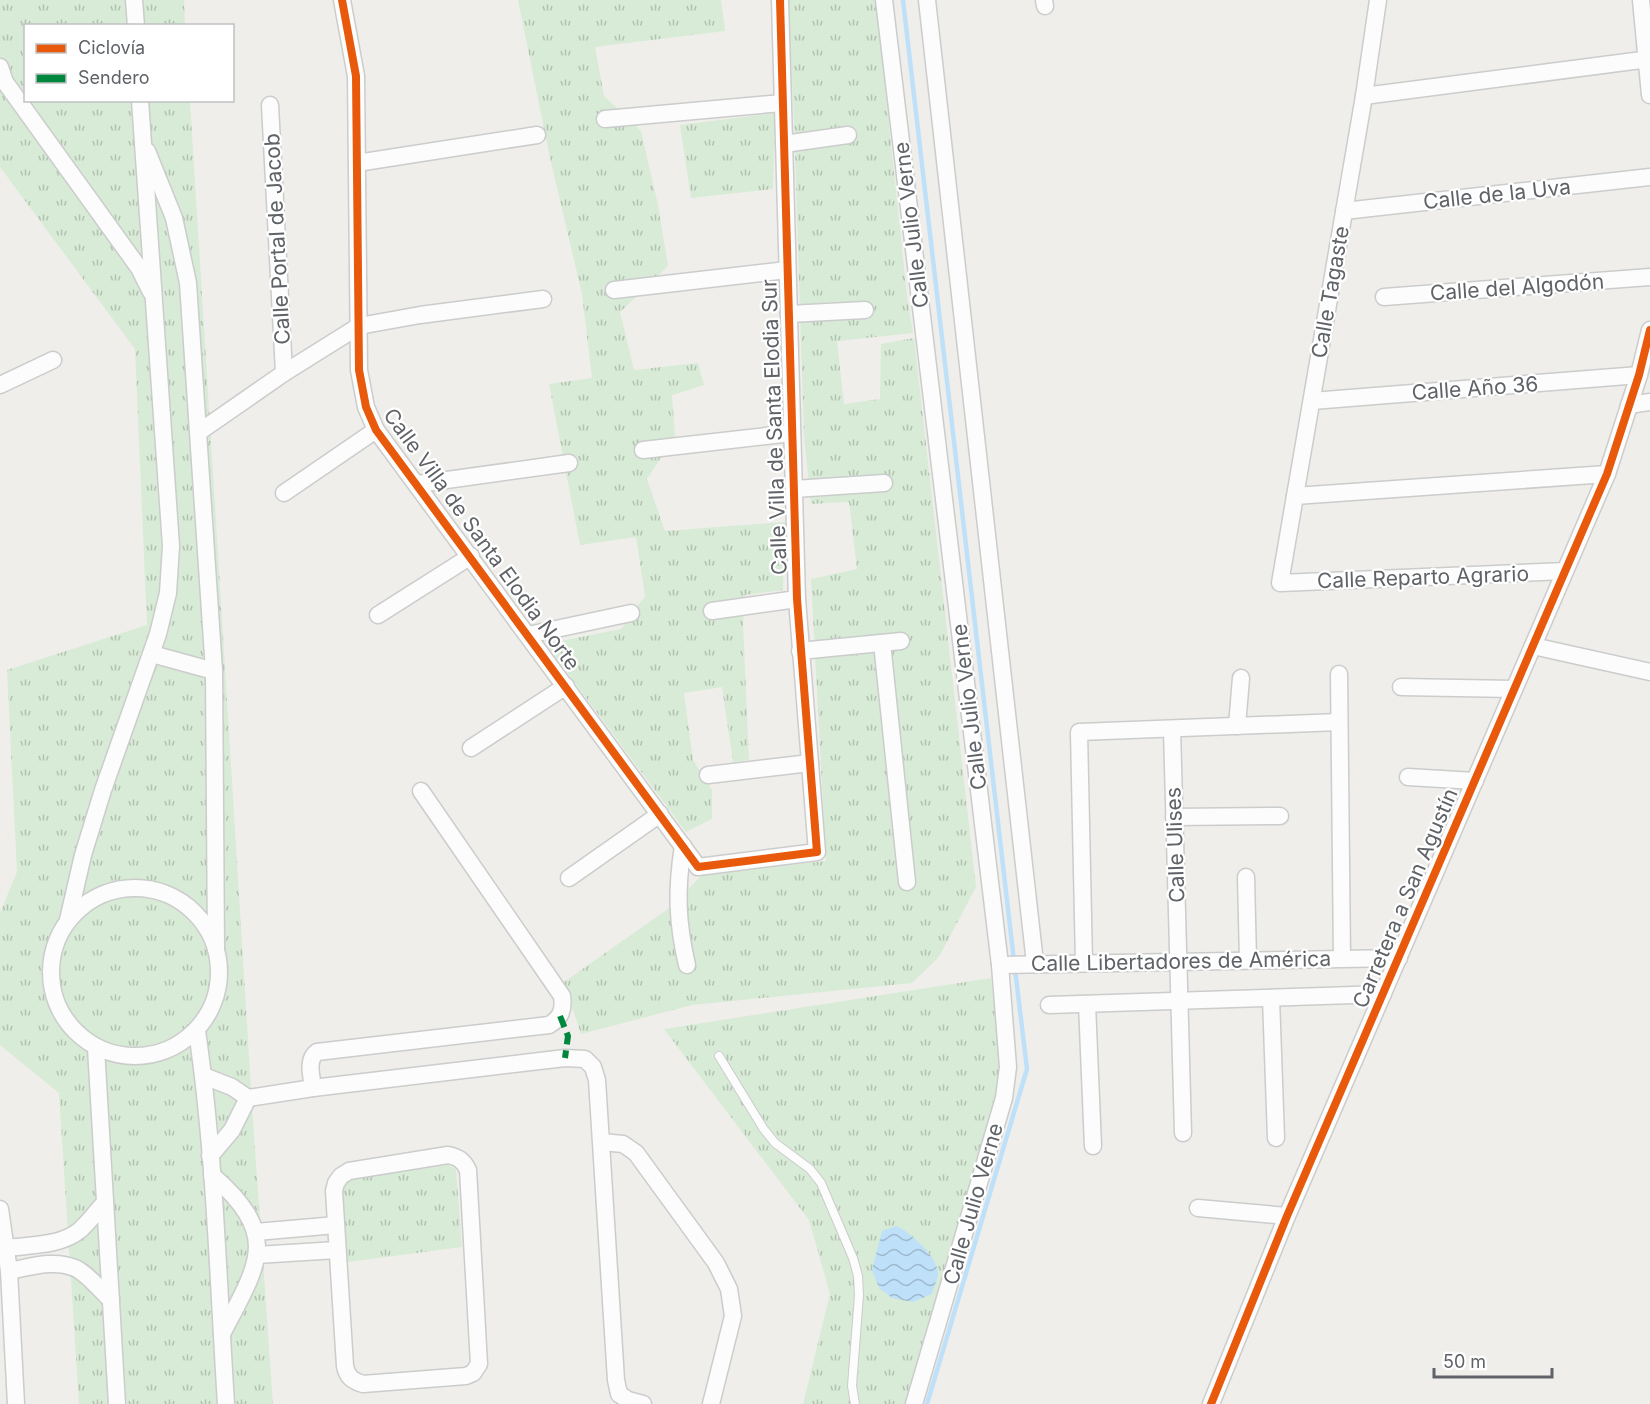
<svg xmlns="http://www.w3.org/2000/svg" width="1650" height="1404" font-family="Inter,sans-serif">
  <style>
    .grass { fill: url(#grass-tufts) }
    .water { fill: url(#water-waves) }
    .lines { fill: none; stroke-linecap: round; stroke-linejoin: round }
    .stream { stroke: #bfe0f9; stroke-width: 4.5 }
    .lane-casing { stroke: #cbcccc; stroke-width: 10 }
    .street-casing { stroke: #cbcccc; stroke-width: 19 }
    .lane { stroke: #fdfcfc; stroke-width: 8 }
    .street { stroke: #fdfcfc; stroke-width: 16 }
    .quiet { stroke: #00873e; stroke-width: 6; stroke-dasharray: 12 6; stroke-linecap: butt }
    .cycleway-casing { stroke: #fff; stroke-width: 11 }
    .cycleway { stroke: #e8590c; stroke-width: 8 }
    .labels { text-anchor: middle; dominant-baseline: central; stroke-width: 4.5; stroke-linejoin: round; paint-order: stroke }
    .street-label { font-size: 21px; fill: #5f6368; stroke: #fff }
  </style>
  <defs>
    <pattern id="grass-tufts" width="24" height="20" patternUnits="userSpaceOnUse" patternTransform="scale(1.5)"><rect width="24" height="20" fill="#d8ebd6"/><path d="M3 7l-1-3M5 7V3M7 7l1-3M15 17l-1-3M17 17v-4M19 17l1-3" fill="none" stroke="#b2c2b1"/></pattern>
    <pattern id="water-waves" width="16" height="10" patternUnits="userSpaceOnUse" patternTransform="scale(1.5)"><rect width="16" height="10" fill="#bfe0f9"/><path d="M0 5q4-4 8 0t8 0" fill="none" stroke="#9eb9cd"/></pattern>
  </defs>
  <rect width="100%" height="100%" fill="#efeeea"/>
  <g class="grass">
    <path d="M0,0h184l1,25 -159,1v74l164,1 63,1020 20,283h-194l-20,-311 -59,-48v-132l17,-41 -10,-202 140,-45 -12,-276 -135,-182z"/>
    <path d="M518,0h203l4,31 -130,16 9,49 37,35 17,74 10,61 -48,46 14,58 64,-7 6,22 -32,10 3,41 -28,43 18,52 120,-9 -2,68 -38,5 -2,29 6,136 -16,2 -11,-75 -38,6 9,67 19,30v29l-26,13 -140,-188 75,-15 24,-33 -9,-59 -56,8 -31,-161 43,-6 -10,-84 -32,-136z"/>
    <path d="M788,0h88l31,296 6,37 -76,8 7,63 36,-5 1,-55 33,-6 62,549 -37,70 -27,26 -220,22 -111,29 -17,-52 104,-73 34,-34 124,-14 -15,-282 46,-10 -8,-67 -38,2 -7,-67 -10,-316z"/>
    <path d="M775,113l-2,76 -82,9 -11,-73z"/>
    <path d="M991,978l9,80 -7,53 -86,293h-104l27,-110 -21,-74 -145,-191z"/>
    <path d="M449,1165l7,5 6,77 -114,15 -9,-70 10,-16z"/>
  </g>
  <path class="water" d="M896,1226c14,5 44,33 42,49 -1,6 -5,13 -6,19l-19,8 -21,-4 -13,-10 -7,-18 10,-39z"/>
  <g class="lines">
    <g class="stream">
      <path d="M903,0l111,961"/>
      <path d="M927,1404l100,-335 -12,-100"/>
    </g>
    <defs>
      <path id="lane" d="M719,1056l44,72 12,15 35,26 11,14 32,75 5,18 1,19 -7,91 3,18"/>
      <g id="street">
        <path d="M134,0l2,26"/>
        <path d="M342,0l14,76 3,294 7,37 10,23 322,437 119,-15 -20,-253 -17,-599"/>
        <path d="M884,0l116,965 8,102 -4,31 -90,306"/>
        <path d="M927,0l108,963"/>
        <path d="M1044,0l1,6"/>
        <path d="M1378,0l-14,96 -84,487 285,-12"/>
        <path d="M1641,0l9,95"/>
        <path d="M0,67l5,15 134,186 12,24"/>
        <path d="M1364,96l286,-37"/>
        <path d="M270,105l14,268"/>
        <path d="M605,119l177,-16"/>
        <path d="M784,144l64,-9"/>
        <path d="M147,151l27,67 14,65 26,388 2,278"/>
        <path d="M357,163l180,-28"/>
        <path d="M1344,211l306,-34"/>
        <path d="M614,290l173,-20"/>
        <path d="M1384,297l266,-20"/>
        <path d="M789,314l76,-4"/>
        <path d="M0,385l53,-25"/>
        <path d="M1312,401l327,-26"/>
        <path d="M1629,405l21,-3"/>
        <path d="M199,432l85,-59 75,-47 61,-11 123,-16"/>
        <path d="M643,450l149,-17"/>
        <path d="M418,484l151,-21"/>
        <path d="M794,489l90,-6"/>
        <path d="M284,493l92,-63"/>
        <path d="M1295,496l312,-22"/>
        <path d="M712,611l85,-12"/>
        <path d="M378,615l93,-59"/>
        <path d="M528,635l103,-22"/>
        <path d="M882,643l25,239"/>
        <path d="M1533,646l117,26"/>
        <path d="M800,651l101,-10"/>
        <path d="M152,654l62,17"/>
        <path d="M1339,674l3,284"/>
        <path d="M1401,687l113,2"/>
        <path d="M1237,726l4,-48"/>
        <path d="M1172,729l11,404"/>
        <path d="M471,748l95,-62"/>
        <path d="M708,775l102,-12"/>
        <path d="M1408,777l67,4"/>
        <path d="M1174,817l106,-1"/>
        <path d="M683,846c-7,44 -6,76 4,119"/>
        <path d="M1246,877l2,83"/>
        <path d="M569,878l91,-64"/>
        <circle cx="135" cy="972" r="84"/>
        <path d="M68,920l15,-65 20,-65 55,-156 10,-41 3,-47 -31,-446"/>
        <path d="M1084,963l-5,-231 260,-10"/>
        <path d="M1000,965l399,-7"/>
        <path d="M1271,998l5,140"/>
        <path d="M1087,1004l6,142"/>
        <path d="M1049,1005l334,-11"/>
        <path d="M197,1031c18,123 21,249 29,373"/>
        <path d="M96,1048l21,356"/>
        <path d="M204,1076l28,11 16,11 65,-10 252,-30 20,1 8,8 4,13 19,300 3,14 9,6 15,4"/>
        <path d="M313,1088c-1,-11 -7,-28 4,-36l232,-27c12,-7 15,-15 13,-29l-141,-205"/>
        <path d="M602,1142l21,2 13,9 80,110 13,26 4,27 -22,88"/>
        <path d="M448,1155c10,2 15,5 20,15l11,194 -6,9 -7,3 -103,8c-10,-3 -16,-7 -18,-18l-11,-175 2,-8 5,-7 8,-5z"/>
        <path d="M210,1156l22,-26 16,-32"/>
        <path d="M212,1175c70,61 46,89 10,159"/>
        <path d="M1198,1208l89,8"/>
        <path d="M0,1209l9,62 7,133"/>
        <path d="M256,1232l80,-7"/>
        <path d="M7,1248c23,-3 54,-2 73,-18 9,-8 17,-19 25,-28"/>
        <path d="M257,1255l80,-5"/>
        <path d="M9,1271c21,-4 45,-12 66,-3 13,6 25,22 36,32"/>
        <path d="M1211,1404l76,-188 320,-742 32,-99 11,-45"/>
      </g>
    </defs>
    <use href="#lane" class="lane-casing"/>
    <use href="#street" class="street-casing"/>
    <use href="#lane" class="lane"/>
    <use href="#street" class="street"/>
    <path class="quiet" d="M560,1016l8,20 -3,22"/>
    <defs>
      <g id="cycleway">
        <path d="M342,0l14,76 3,294 7,37 10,23 322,437 119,-15 -20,-253 -17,-599"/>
        <path d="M1211,1404l76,-188 320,-742 32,-99 11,-45"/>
      </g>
    </defs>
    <use href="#cycleway" class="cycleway-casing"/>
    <use href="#cycleway" class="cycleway"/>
  </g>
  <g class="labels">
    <g class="street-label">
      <text transform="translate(1497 194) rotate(-6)">Calle de la Uva</text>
      <text transform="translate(911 225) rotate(-97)">Calle Julio Verne</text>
      <text transform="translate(277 239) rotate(-93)">Calle Portal de Jacob</text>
      <text transform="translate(1517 287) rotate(-4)">Calle del Algodón</text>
      <text transform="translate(1330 292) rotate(-80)">Calle Tagaste</text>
      <text transform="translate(1475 388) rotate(-4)">Calle Año 36</text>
      <text transform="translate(774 427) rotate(-92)">Calle Villa de Santa Elodia Sur</text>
      <text transform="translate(482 539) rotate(54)">Calle Villa de Santa Elodia Norte</text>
      <text transform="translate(1423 577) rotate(-2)">Calle Reparto Agrario</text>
      <text transform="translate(969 707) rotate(-97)">Calle Julio Verne</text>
      <text transform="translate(1175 845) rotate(-92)">Calle Ulises</text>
      <text transform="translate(1405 898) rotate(-67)">Carretera a San Agustín</text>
      <text transform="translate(1181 961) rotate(-1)">Calle Libertadores de América</text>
      <text transform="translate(973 1204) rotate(-74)">Calle Julio Verne</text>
    </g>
  </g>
  <rect x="24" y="24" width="210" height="78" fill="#ffffff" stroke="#bfc1c3" stroke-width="1.5"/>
  <rect x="36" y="44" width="30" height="9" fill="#e8590c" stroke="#bfc1c3" stroke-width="1.5"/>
  <text x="78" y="54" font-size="18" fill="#5f6368">Ciclovía</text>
  <rect x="36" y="74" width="30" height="9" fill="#00873e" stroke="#bfc1c3" stroke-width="1.5"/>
  <text x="78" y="84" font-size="18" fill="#5f6368">Sendero</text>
  <path d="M1434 1368v9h118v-9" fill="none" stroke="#5f6368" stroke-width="3"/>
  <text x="1443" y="1368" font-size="18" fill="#5f6368" stroke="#ffffff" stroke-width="4.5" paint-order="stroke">50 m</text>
</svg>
